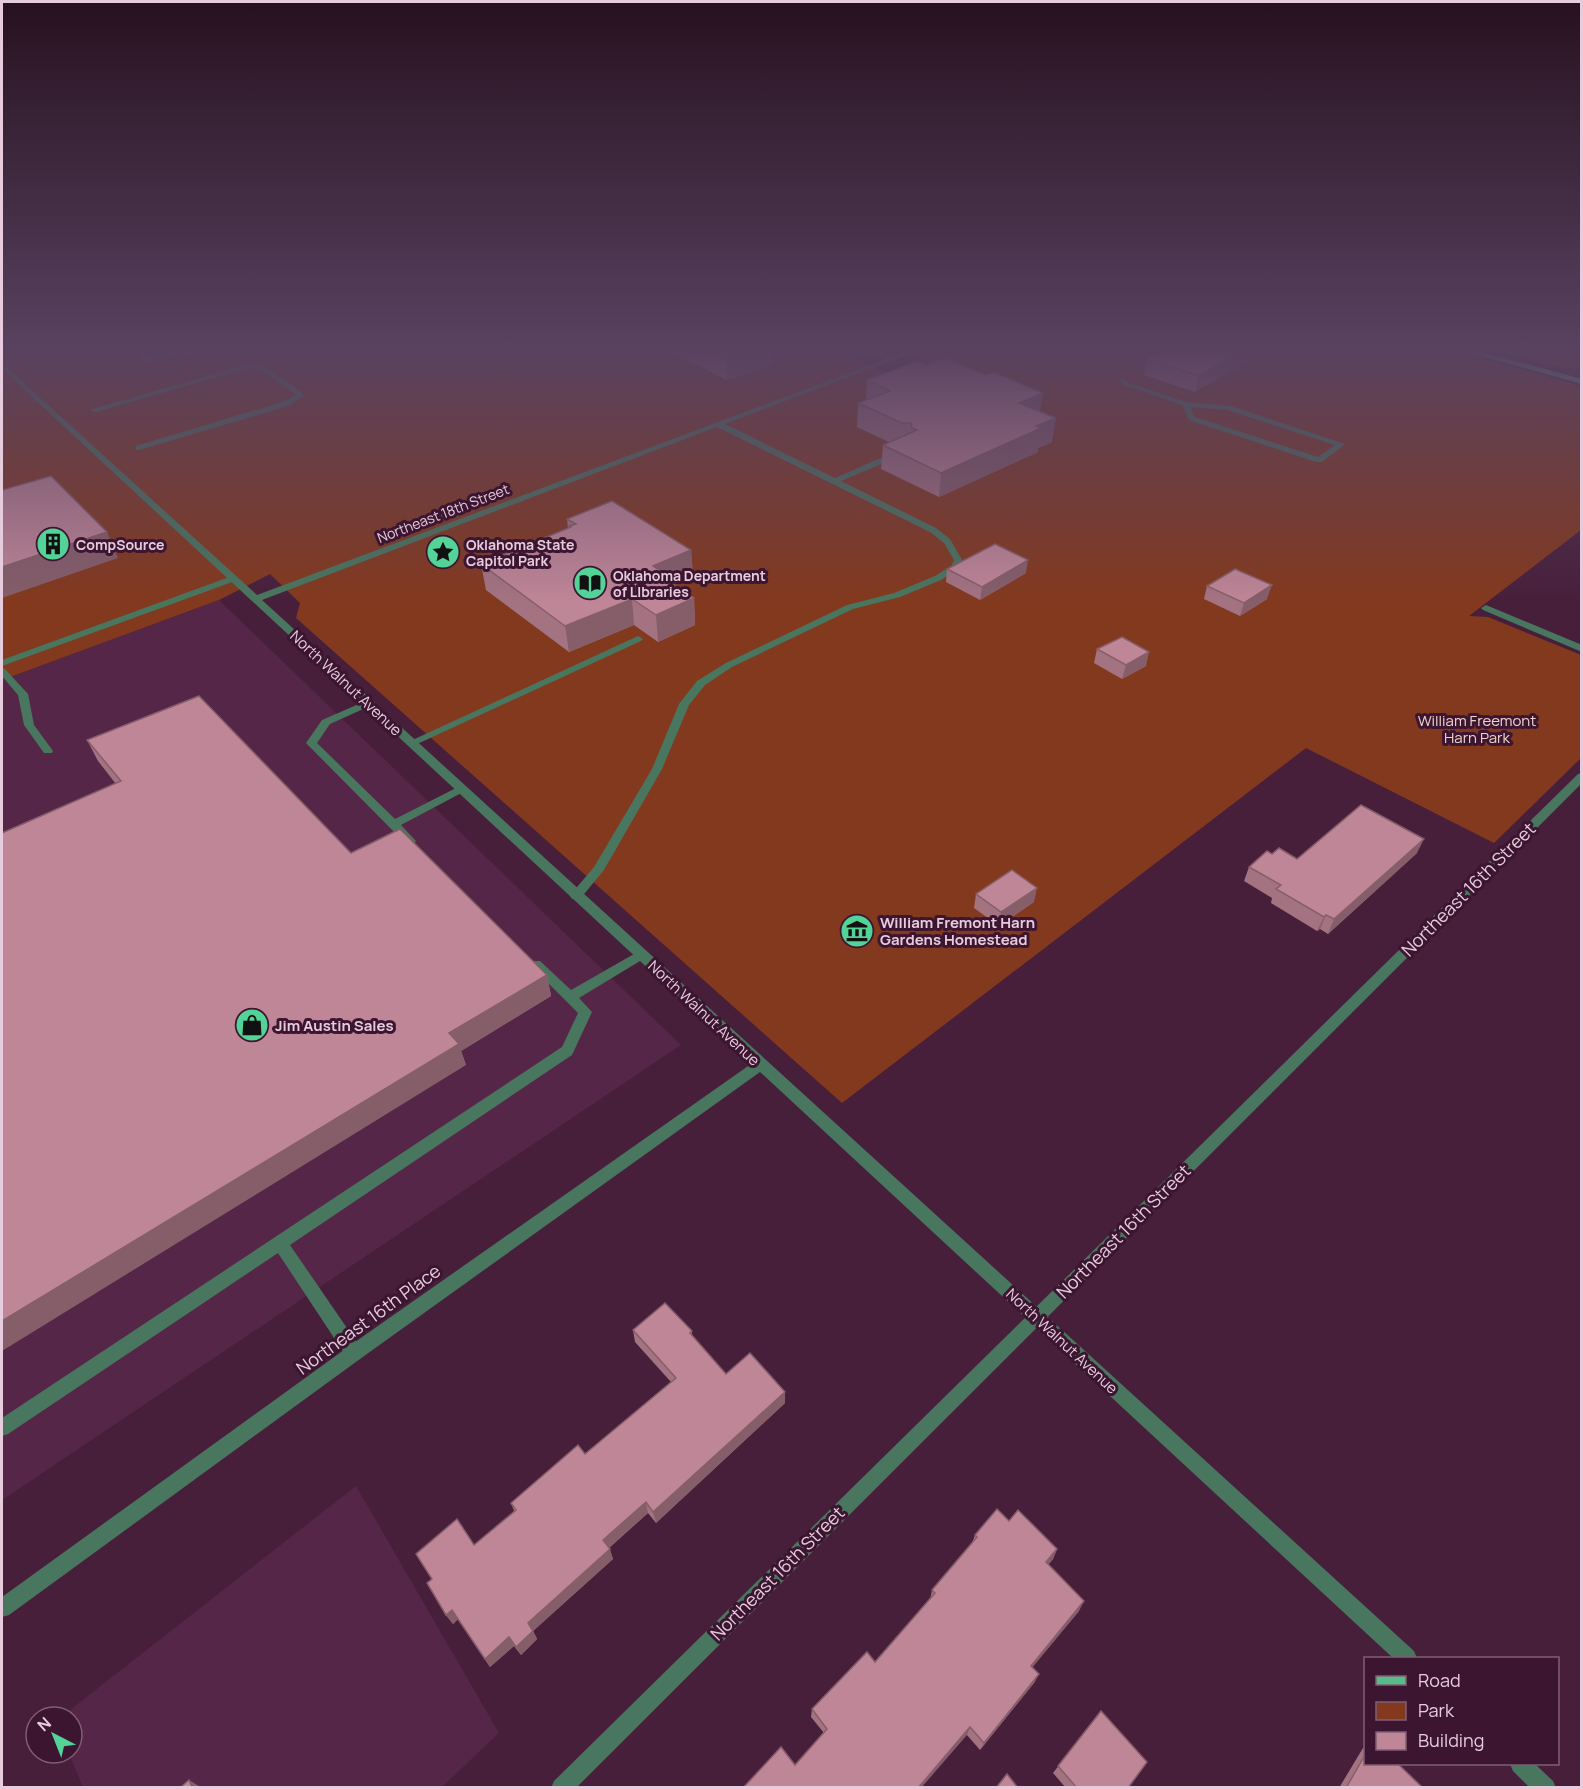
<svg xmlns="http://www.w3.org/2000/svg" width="1583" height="1789" font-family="Manrope,sans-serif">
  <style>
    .built { fill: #552647 }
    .green { fill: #83391e }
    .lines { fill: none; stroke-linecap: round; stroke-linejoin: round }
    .service { fill: #49765e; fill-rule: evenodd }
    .minor { fill: #49765e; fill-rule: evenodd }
    .tertiary { fill: #49765e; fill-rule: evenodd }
    .primary { fill: #58bc8a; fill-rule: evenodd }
    .wall { fill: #a47382 }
    .shaded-wall { fill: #865e6a }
    .building { fill: #bf8697; stroke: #865e6a; stroke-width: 1.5 }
    .labels { text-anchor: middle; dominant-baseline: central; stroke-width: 6; stroke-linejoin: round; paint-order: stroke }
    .far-street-label { font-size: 14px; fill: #e6ccdd; stroke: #3c1531 }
    .far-poi-label { font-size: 14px; font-weight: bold; fill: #e6ccdd; stroke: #3c1531; text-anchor: start }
    .street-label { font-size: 15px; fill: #e6ccdd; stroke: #3c1531 }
    .park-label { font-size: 15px; fill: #efd3ca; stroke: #3c1531 }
    .poi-label { font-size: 15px; font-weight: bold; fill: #e6ccdd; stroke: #3c1531; text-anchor: start }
    .near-street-label { font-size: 18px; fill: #e6ccdd; stroke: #3c1531 }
  </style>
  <rect width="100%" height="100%" fill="#471f3b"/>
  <g class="built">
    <path d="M219,600l462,445 -679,455v-820z"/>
    <path d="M356,1486l143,247 -57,54 -359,1 -14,-35h3v-36h-11z"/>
  </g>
  <g class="green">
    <path d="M2,352h846l3,5 35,16 53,-21h520l122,34v144l-112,86 19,1 93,38v103l-87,85 -188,-95 -464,355 -546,-485 4,-15 -30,-29 -51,26 -217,80z"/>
    <path d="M1501,352h80v16h-20z"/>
  </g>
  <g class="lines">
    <g class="service">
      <path d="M249,364l16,3 34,23 5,6 -16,10 -149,44h-3v-4l146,-44 14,-7 -35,-25 -12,-2 -153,44 -7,-2z"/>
      <path d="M1120,379h4l5,4 57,19 45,4 114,38 -23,18h-6l-127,-42 -7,-15 -57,-20 -5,-4zM1190,407l37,3 108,35 -17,12 -123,-40z"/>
      <path d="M715,422h6l114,56 57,-25h6v4l-57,24 95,47 14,11 12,21 -4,9 -17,11 -41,17 -47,12 -121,58 -27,18 -16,20 -27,64 -58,101 -24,29h-8l-2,-3 2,-3 22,-26 58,-98 27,-65 18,-23 29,-18 121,-58 47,-12 41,-17 16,-10 3,-6 -10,-17 -14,-11 -215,-106z"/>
      <path d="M232,576l3,1v4l-233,85v-6z"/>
      <path d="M638,636l5,3 -2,2 -226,104h-8l-1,-2z"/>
      <path d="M2,668l3,1 23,25 6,31 19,26 -1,2h-8l-20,-28 -6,-30 -16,-19z"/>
      <path d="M368,700l5,3 -1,2 -42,19 -13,19 78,76 63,-32 4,-1 5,4 -66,35 15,16 -2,3h-8l-100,-101 16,-23z"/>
      <path d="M641,950l4,2 2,3 -2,3 -66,40 13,14 -20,43 -282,190 70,102 2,6 -2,6 -6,2 -6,-2 -70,-106 -270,181 -6,2v-18l560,-371 16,-34 -46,-46 -2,-3 2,-3h8l31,29z"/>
    </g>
    <g class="minor">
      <path d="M1486,605l96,40v7l-99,-42 -2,-2z"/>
      <path d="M1582,773v10l-1006,1005h-25l3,-7 1024,-1007z"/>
    </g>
    <g class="tertiary">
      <path d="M872,352h10l10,5 12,-5h10l-652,248 1152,1051 3,7h-24l-633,-586 -400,287 -351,256 -7,2v-20l346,-250 403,-283 -749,-695v-5l2,1 253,230 629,-236z"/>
      <path d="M1510,1764h25l18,17 3,7h-26l-17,-17z"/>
    </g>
    <path class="primary" d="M1467,352h15l100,27v5z"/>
  </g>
  <g class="wall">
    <path d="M135,352h65l-13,3 -3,-2 -36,10z"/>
    <path d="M670,352h107l-5,2 1,10 -46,16z"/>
    <path d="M1160,352h104l-69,40 -51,-17 3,-16z"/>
    <path d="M926,365l60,10 57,18 -3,18 12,31 -14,6v4l-99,45 -58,-28 2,-24 6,-3 -32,-15 1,-24 8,-3 1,-20z"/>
    <path d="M567,519l124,31 2,26 -20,9 21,13 1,27 -37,17 -24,-17 -65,27 -83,-62 -5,-26 87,-35z"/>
    <path d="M947,569l79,4 -46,27 -34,-18z"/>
    <path d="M1207,586l60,13 -27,17 -36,-17z"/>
    <path d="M1097,649l49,17 -24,13 -28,-16z"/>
    <path d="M87,740l264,113 196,122 4,21 -90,55 5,14 -350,-281 -18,-23z"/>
    <path d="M1417,853l-89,81 -8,-5 -3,2 -46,-28 1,-5 -28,-17 5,-14 23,-13 25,5z"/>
    <path d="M976,894l58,8 -35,24 -25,-18z"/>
    <path d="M633,1330l59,1v4l34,39 59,29 -129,120 -8,-10 -39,35 4,11 -80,72 4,8 -16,16 -7,-9 -24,21 -32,-48 -5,5 -7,-9 68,-104 -3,-8 74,-49 86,-72 -36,-40z"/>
    <path d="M1009,1521l48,28 -4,10 -5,6 31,46 -47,56 7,7 -5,9 -54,67 -13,-15 -172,30 29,-32 -13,-16 1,-8 63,-47 55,-62 2,-10 40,-47 3,-8z"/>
    <path d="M1101,1711l27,77h-62l-13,-15z"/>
    <path d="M1365,1747v17l58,24h-84l24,-40z"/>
  </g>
  <g class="shaded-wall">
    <path d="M144,352h40v1l-36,10z"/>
    <path d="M186,352h14l-13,3z"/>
    <path d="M740,352h37l-5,2 1,10 -46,16 -1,-23z"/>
    <path d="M1240,352h24l-69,40 4,-16z"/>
    <path d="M1043,393l-4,23 -20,-13z"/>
    <path d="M1056,418l-4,24 -14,6v4l-99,45 2,-24z"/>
    <path d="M107,532l11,26 -116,40v-31z"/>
    <path d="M691,550l2,26 -29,12 -11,-22z"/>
    <path d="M1028,560l-2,13 -46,27 2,-13z"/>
    <path d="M1272,585l-5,14 -27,17 4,-13z"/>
    <path d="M694,598l1,27 -37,17 -2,-27z"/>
    <path d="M632,599l2,26 -65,27 -4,-26z"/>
    <path d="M1149,652l-3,14 -24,13 4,-14z"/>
    <path d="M1424,839l-7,14 -89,81 6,-15z"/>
    <path d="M1037,888l-3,14 -35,24 2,-14z"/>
    <path d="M1326,915l-6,14 -3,2 7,-14z"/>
    <path d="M547,975l4,21 -90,55 5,14 -464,286v-30l447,-288z"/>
    <path d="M785,1392v11l-129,120 -3,-11z"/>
    <path d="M646,1502l2,11 -42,37 -3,-10z"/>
    <path d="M610,1549l3,10 -80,72 4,8 -16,16 -5,-8 12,-24z"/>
    <path d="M1057,1549l-4,10 -12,13 5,-10z"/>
    <path d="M1084,1601l-5,10 -52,63 4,-8z"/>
    <path d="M452,1610l6,9 -5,5 -7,-9z"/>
    <path d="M509,1637l5,9 -24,21 -5,-8z"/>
    <path d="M1039,1674l-5,9 -54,67 4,-7z"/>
    <path d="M970,1727l-3,8 -46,53h-3z"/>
    <path d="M189,1780l13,8h-10z"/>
  </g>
  <g class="building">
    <path d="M716,352h24l-14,5z"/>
    <path d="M1160,352h80l-41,24 -52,-17z"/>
    <path d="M945,358l41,17 7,-3 50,21 -24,10 37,15 -20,8 5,2 -100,45 -58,-28 34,-15 -5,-2 -1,-5h-9l-44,-20 32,-12 -23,-11 50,-19 9,4z"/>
    <path d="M51,476l56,56 -105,35v-77z"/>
    <path d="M612,501l79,49 -38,16 10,7 -4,2 35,23 -38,17 -24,-16 -67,27 -84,-62 90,-37 -2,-1 7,-2 -9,-5z"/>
    <path d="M995,544l33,16 -46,27 -35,-18z"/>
    <path d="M1235,569l37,16 -28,18 -37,-17z"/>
    <path d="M1122,637l27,15 -23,13 -29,-16z"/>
    <path d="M199,696l152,157 49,-24 147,146 -98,58 10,11 -457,277v-488l119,-52 -34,-41z"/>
    <path d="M1361,805l63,34 -90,80 -8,-4 -2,2 -48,-28 5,-4 -32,-18 18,-16 5,3 7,-6 18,11z"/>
    <path d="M1012,870l25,18 -36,24 -25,-18z"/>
    <path d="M665,1303l27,28 -2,2 36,41 24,-21 35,39 -132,120 -7,-10 -43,38 7,9 -82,74 5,8 -17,16 -7,-10 -24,22 -33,-49 -6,5 -19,-32 5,-4 -16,-25 41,-35 17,26 42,-35 -5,-7 67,-58 7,9 91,-76 -43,-48z"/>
    <path d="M997,1509l12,12 9,-11 39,39 -11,13 38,39 -53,65 8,8 -55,69 -14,-16 -52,61h-175l38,-41 14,18 32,-36 -15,-20 55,-57 8,10 60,-69 -3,-3 45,-53 -2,-2z"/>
    <path d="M1101,1711l46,51 -19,26h-51l-19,-22z"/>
    <path d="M1365,1755v9h33l25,24h-77z"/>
    <path d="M1007,1774l11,14h-22z"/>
    <path d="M189,1780l3,8h-12z"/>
  </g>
  <linearGradient id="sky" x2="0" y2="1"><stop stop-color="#271120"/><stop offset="0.58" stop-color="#584260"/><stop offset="1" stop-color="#584260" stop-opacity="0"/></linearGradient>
  <rect width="1583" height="603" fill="url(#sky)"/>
  <defs>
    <symbol id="building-disc" viewBox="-11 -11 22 22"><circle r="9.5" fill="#53d397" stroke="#3c1531"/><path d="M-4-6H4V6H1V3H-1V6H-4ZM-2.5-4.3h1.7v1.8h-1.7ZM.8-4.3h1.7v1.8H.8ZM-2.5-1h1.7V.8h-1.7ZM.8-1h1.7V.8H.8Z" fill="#111"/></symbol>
    <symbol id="sight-disc" viewBox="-11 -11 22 22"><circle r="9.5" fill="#53d397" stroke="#3c1531"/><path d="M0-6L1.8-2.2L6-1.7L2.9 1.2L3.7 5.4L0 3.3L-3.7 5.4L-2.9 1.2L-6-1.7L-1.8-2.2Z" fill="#111"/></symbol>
    <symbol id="library-disc" viewBox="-11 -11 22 22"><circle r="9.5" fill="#53d397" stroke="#3c1531"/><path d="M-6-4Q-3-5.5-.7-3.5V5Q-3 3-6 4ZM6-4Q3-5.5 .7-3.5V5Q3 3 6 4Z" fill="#111"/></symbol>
    <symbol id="museum-disc" viewBox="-11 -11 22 22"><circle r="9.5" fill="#53d397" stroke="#3c1531"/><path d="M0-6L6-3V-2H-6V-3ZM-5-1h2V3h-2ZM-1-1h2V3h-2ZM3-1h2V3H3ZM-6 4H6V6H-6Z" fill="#111"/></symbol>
    <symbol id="shop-disc" viewBox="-11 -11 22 22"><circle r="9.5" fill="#53d397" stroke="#3c1531"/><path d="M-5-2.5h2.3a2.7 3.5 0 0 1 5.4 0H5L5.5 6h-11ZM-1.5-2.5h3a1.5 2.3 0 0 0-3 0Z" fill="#111"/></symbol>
  </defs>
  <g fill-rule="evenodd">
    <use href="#building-disc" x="34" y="525" width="38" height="38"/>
    <use href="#sight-disc" x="424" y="533" width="38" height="38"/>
    <use href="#library-disc" x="571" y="564" width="38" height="38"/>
    <use href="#museum-disc" x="838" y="912" width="38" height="38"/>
    <use href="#shop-disc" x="233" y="1006" width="38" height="38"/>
  </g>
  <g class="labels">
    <g class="far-street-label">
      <text transform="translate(443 513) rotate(-21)">Northeast 18th Street</text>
    </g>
    <g class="far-poi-label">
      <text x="76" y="544">CompSource</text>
      <text x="466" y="544">Oklahoma State<tspan x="466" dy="16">Capitol Park</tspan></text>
      <text x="613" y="575">Oklahoma Department<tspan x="613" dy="16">of LIbraries</tspan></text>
    </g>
    <g class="street-label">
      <text transform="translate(346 683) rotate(43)">North Walnut Avenue</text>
      <text transform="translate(704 1013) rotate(43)">North Walnut Avenue</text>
      <text transform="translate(1062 1341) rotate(43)">North Walnut Avenue</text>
    </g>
    <g class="park-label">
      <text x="1477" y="720">William Freemont<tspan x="1477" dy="17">Harn Park</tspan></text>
    </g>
    <g class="poi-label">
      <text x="880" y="922">William Fremont Harn<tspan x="880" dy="17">Gardens Homestead</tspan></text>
      <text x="275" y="1025">Jim Austin Sales</text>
    </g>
    <g class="near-street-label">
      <text transform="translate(1468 889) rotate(-45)">Northeast 16th Street</text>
      <text transform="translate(1123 1231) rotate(-45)">Northeast 16th Street</text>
      <text transform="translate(368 1319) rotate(-36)">Northeast 16th Place</text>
      <text transform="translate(777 1573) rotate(-45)">Northeast 16th Street</text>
    </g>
  </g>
  <rect width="1583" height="1789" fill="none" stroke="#e6ccdd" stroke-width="6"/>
  <rect x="1364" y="1657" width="195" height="108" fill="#3c1531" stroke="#805e76" stroke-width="1.5"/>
  <rect x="1376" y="1676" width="30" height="9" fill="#58bc8a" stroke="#805e76" stroke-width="1.5"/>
  <text x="1418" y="1687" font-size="18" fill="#e6ccdd">Road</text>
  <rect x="1376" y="1702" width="30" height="18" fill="#83391e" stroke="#805e76" stroke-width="1.5"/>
  <text x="1418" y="1717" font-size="18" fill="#e6ccdd">Park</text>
  <rect x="1376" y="1732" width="30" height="18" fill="#bf8697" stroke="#805e76" stroke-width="1.5"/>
  <text x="1418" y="1747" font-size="18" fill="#e6ccdd">Building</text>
  <g transform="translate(54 1735) rotate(318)"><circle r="28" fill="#3c1531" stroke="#805e76" stroke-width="1.5"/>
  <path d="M0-4.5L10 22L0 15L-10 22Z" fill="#53d397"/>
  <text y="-9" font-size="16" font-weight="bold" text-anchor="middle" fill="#e6ccdd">N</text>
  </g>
</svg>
